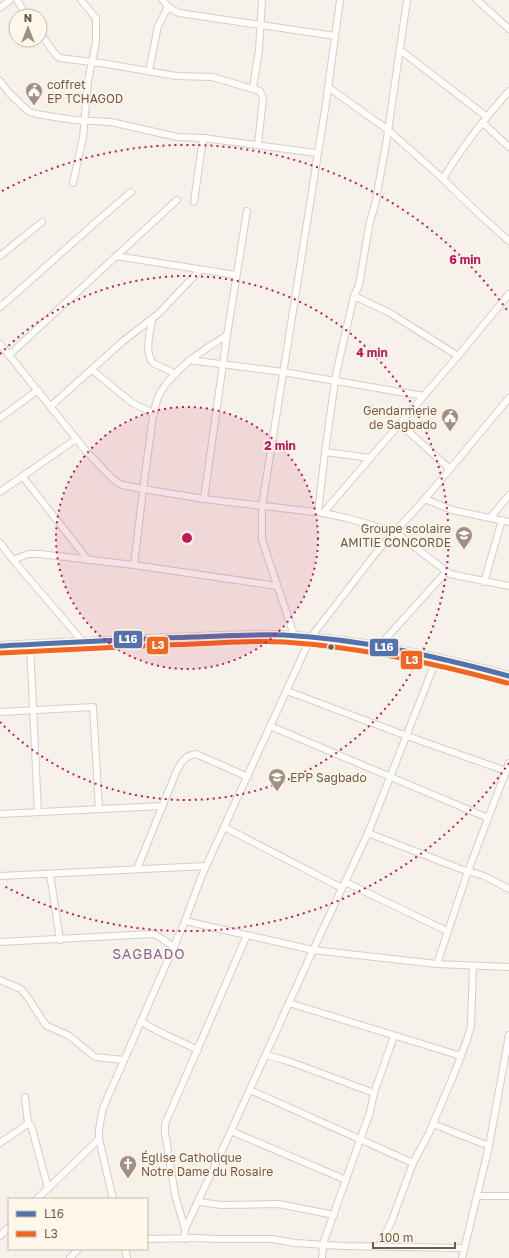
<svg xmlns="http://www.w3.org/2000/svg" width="509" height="1258" font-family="'Golos Text',sans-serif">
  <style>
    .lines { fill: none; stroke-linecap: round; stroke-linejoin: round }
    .minor-casing { stroke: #d5cec7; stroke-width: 8 }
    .major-casing { stroke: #d8cfc9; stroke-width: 10 }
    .minor { stroke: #fefdfc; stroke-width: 6 }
    .major { stroke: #f2ede4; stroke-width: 8 }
    .bus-1-casing { stroke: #fff7ea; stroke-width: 8 }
    .bus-2-casing { stroke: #fff7ea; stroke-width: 8 }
    .bus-1 { stroke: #5472ae; stroke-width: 5 }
    .bus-2 { stroke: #f26522; stroke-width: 5 }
    .ring { fill: none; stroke: #c2185b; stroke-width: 2; stroke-dasharray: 2 4 }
    .bus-dot { fill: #75594a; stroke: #fff7ea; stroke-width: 1.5 }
    .labels { text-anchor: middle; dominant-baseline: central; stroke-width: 3; stroke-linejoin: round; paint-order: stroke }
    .poi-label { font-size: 12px; fill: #75594a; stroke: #fff7ea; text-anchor: start }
    .quarter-label { font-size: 14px; letter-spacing: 1px; fill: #876598; stroke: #fff7ea }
    .centre { fill: #c2185b; stroke: #fff7ea; stroke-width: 2 }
    .ring-label { font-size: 12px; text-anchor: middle; font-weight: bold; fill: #c2185b; stroke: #fff7ea; stroke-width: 3; stroke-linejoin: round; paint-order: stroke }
    .line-badge { stroke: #fff7ea; stroke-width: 1.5 }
    .badge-label { font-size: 11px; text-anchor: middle; font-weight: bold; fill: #fff }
  </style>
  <rect width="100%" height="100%" fill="#f6f2ea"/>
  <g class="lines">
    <defs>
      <g id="minor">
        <path d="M17,0l10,16"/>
        <path d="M163,0l5,7 11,6 156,23"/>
        <path d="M477,0l32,29"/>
        <path d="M0,8l10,-8"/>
        <path d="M40,33l16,22 4,3 47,6 69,12 36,1 48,14 3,7 -5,47"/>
        <path d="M400,50l87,67"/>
        <path d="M149,71l9,-45 10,-19"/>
        <path d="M0,81l9,12 19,18 8,3 38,6 37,2 66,15 26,1 114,15"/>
        <path d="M328,87l60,43 55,49 38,37 28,25"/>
        <path d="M253,88l6,-38 3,-50"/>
        <path d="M483,123l26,24"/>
        <path d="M443,179c17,-29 43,-62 66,-88"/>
        <path d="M73,183l10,-46 5,-56 8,-39v-24l-15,-18"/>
        <path d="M194,202l9,-64"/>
        <path d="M0,256l42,-34"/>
        <path d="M116,256l120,19"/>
        <path d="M354,296l36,17 68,43"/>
        <path d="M0,307c44,-38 87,-78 131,-115"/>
        <path d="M152,320c-2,14 -8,31 1,43l23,11"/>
        <path d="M0,344l86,107 19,20 9,9 8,5 21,4 61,10 119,14 24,5 48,14 55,42 59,12"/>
        <path d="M9,355l168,-155"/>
        <path d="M189,360l94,12 141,24"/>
        <path d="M92,370l39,32 23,12"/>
        <path d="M51,406l71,-64 36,-28 42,-44"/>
        <path d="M0,418l38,-28"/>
        <path d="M400,424l50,45"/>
        <path d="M325,452l45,6"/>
        <path d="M23,477l65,83"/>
        <path d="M0,492l76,-53"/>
        <path d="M204,499l23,-164 20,-124"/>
        <path d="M425,499l27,11 57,12"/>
        <path d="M318,512l7,-60 11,-78 18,-78 5,-11 11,-64 5,-16 12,-67 20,-138"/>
        <path d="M323,513l135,-157 51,-62"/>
        <path d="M491,517l18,-22"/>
        <path d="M0,543l13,17 70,82"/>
        <path d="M13,560l15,-6h12l94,11 143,21"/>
        <path d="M134,565c5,-40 9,-79 15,-119 3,-19 3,-43 15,-59 15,-22 40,-37 63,-52"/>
        <path d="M484,582l18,-62"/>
        <path d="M294,635l-32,-95v-34l64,-403 14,-103"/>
        <path d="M30,644l8,168"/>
        <path d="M379,646l67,-74"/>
        <path d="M287,691l120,45 99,35"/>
        <path d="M0,712l93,-5 6,102"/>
        <path d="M270,726l218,92"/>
        <path d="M0,814l162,-8"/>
        <path d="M224,827l118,61"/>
        <path d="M368,833l90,35 26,8 25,13"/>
        <path d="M137,869l36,-89c4,-10 9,-25 23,-26l52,23"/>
        <path d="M50,874l10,66"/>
        <path d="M0,876l206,-10"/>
        <path d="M345,882l102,49"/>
        <path d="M185,921l128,29 124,14 72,3"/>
        <path d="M0,942l152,-8 4,1 18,12"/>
        <path d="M437,964l31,-93 41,-108"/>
        <path d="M0,980l21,9 8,10 14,22 4,5 21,9 27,22 29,3"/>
        <path d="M289,1003l172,53"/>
        <path d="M141,1021c18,13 38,19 57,29"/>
        <path d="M266,1055l22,6 86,32"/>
        <path d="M250,1090l163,73"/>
        <path d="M25,1097l3,27 3,1 17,63"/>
        <path d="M433,1124l56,22"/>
        <path d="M231,1131l115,49"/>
        <path d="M0,1143l28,-19"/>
        <path d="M477,1196h32"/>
        <path d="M37,1199l62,-60"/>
        <path d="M113,1199l-14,-60v-10l4,-21 82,-187 17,-46 109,-238 68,-88 46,-50 84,-101"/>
        <path d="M198,1202l24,3 57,-1 55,11"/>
        <path d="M185,1229l46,-98 82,-181 55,-117 69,-175"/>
        <path d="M0,1236l9,-9"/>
        <path d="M147,1239l52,-1 17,1h56l23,4 48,3 121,2"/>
        <path d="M184,1239l1,-10 -10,-34 -10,-63v-8l82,-189"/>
        <path d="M379,1246l12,-23 22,-60 16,-30 25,-59 13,-34 4,-14 2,-60"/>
        <path d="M125,1249l2,9"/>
        <path d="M70,1258l8,-9"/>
        <path d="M322,1258l1,-14 47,-132 4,-19 20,-57"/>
        <path d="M462,1258l27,-112 20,-111"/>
      </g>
      <path id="major" d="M0,646c66,-3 133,-7 199,-9 32,-1 65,-4 97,-1 71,5 144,21 213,40"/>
    </defs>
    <use href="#minor" class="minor-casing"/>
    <use href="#major" class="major-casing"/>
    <use href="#minor" class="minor"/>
    <use href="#major" class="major"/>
    <defs>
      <path id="bus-1" d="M0,646c64,-3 129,-7 193,-9 30,-1 60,-3 91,-2 76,4 151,21 225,41"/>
      <path id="bus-2" d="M0,653c65,-3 129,-7 194,-9 30,-1 60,-4 90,-2 76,5 150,21 223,41"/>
    </defs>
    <use href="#bus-1" class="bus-1-casing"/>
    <use href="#bus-2" class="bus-2-casing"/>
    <use href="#bus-1" class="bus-1"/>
    <use href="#bus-2" class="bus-2"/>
  </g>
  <circle cx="187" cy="538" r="131" fill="#c2185b" fill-opacity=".12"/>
  <g class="ring">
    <circle cx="187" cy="538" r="131"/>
    <path d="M0 354A262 262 0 1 1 0 722"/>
    <path d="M509 763A393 393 0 0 1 2 885M2 191A393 393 0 0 1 509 313"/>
  </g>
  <defs>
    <symbol id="civic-pin" viewBox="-11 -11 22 30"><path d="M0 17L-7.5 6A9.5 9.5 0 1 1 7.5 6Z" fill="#a28f82" stroke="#fff7ea"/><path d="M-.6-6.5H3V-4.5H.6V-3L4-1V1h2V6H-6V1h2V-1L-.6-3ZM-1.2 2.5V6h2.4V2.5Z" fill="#fff"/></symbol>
    <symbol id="school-pin" viewBox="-11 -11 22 30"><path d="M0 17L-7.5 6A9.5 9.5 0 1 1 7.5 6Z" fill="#a28f82" stroke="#fff7ea"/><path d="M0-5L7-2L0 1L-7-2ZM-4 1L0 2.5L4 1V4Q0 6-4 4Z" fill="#fff"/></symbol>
    <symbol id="church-pin" viewBox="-11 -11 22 30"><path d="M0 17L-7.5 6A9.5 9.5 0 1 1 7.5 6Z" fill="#a28f82" stroke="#fff7ea"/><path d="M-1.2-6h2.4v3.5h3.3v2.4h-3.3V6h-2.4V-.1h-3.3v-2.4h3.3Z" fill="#fff"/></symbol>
  </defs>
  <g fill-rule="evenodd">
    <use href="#civic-pin" x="24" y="81" width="20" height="27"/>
    <use href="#civic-pin" x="440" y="407" width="20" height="27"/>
    <use href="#school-pin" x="454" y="525" width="20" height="27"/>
    <use href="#school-pin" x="267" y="767" width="20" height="27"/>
    <use href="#church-pin" x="118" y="1154" width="20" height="27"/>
  </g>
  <circle class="bus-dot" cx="331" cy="647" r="3.5"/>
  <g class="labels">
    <g class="poi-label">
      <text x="47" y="84">coffret<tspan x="47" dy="14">EP TCHAGOD</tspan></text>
      <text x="437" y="410" text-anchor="end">Gendarmerie<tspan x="437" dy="14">de Sagbado</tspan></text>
      <text x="451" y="528" text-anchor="end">Groupe scolaire<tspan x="451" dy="14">AMITIE CONCORDE</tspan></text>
      <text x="290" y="777">EPP Sagbado</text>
      <text x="141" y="1157">Église Catholique<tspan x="141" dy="14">Notre Dame du Rosaire</tspan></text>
    </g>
    <g class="quarter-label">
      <text x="149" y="953">SAGBADO</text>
    </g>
  </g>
  <circle cx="187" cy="538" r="6" class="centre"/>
  <g class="ring-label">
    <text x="465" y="264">6 min</text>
    <text x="372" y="357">4 min</text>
    <text x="280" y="450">2 min</text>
  </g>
  <g class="line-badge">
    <rect x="113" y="630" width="30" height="19" rx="4" fill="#5472ae"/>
    <rect x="146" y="636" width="23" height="19" rx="4" fill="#f26522"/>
    <rect x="369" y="638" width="30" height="19" rx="4" fill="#5472ae"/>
    <rect x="400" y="650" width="23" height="20" rx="4" fill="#f26522"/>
  </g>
  <g class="badge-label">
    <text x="128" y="643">L16</text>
    <text x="158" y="649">L3</text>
    <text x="384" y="651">L16</text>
    <text x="412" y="664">L3</text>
  </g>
  <rect x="8" y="1198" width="140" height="52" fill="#fff7ea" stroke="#c8b8aa"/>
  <rect x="16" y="1211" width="20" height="6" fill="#5472ae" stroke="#c8b8aa"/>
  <text x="44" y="1218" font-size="12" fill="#75594a">L16</text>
  <rect x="16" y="1231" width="20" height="6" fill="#f26522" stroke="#c8b8aa"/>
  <text x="44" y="1238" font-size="12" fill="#75594a">L3</text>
  <g transform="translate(28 28)"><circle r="19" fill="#fff7ea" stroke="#c8b8aa"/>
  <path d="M0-3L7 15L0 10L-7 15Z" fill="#a28f82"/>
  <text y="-6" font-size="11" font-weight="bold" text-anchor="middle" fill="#75594a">N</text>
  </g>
  <path d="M373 1242v6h82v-6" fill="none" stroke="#75594a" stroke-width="2"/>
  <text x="379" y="1242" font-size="12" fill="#75594a" stroke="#fff7ea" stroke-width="3" paint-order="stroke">100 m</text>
</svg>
